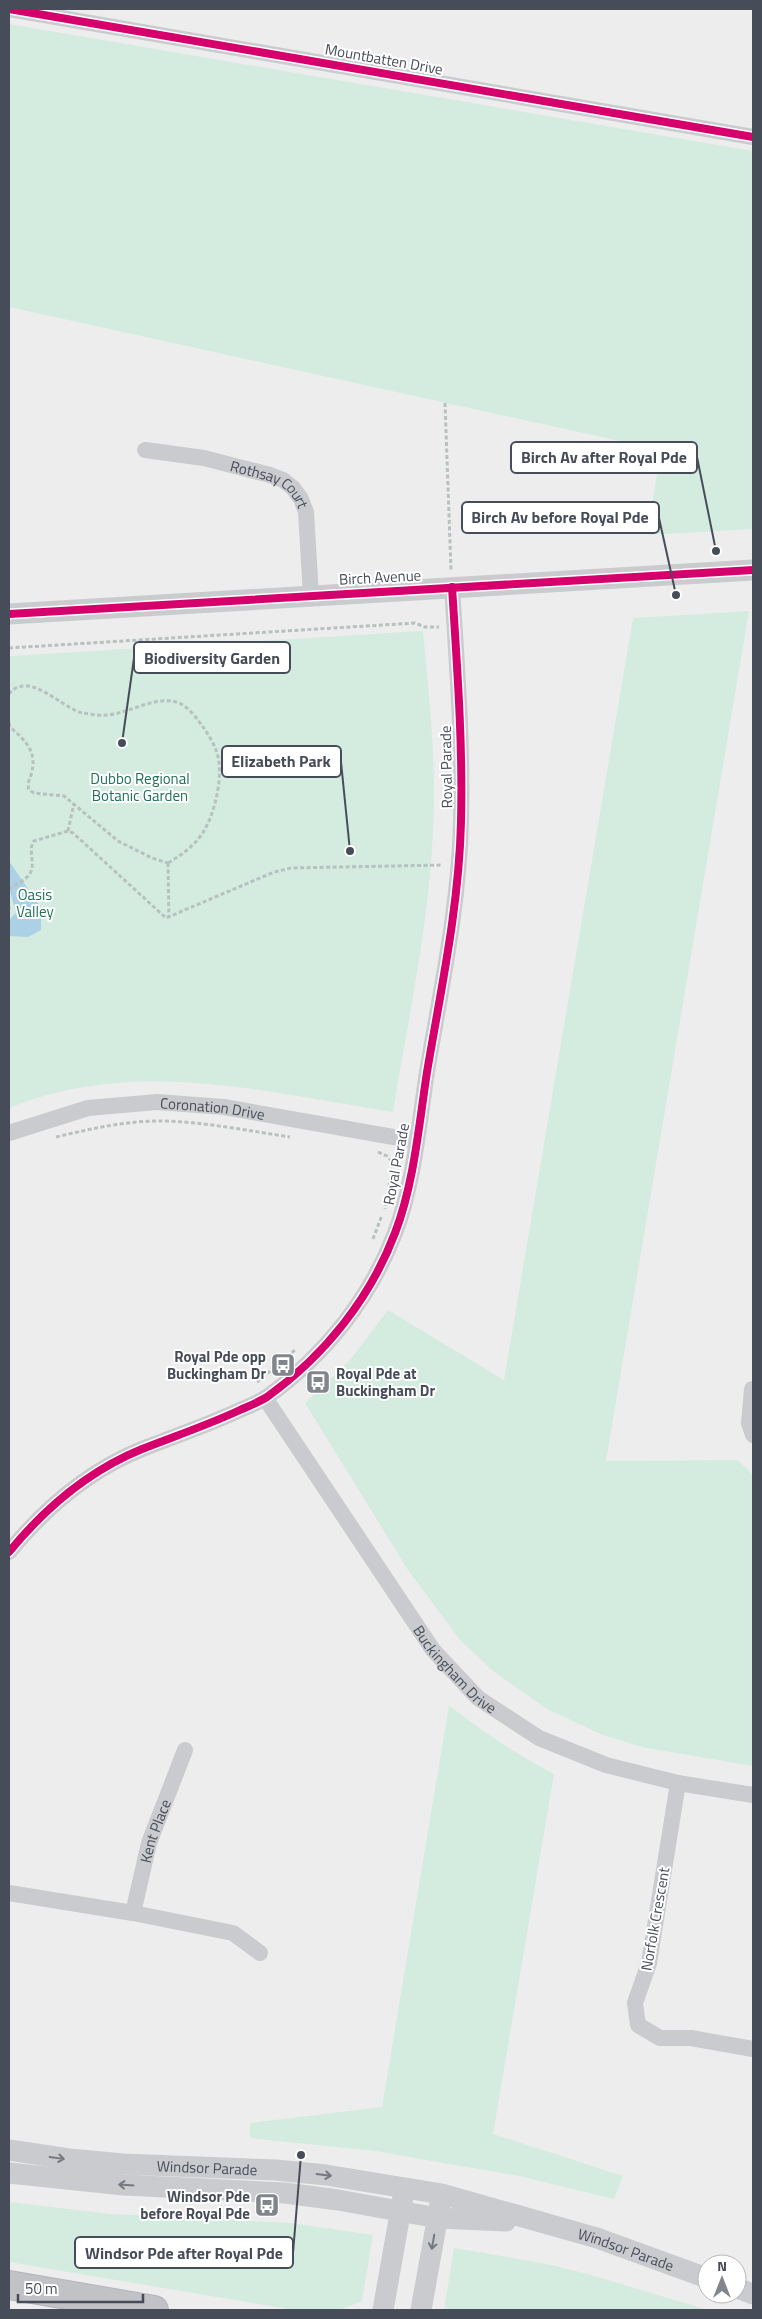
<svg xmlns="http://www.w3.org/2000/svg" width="762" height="2319" font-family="'Titillium Web',sans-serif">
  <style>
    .green { fill: #d4ebe0 }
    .water { fill: #acd0e6 }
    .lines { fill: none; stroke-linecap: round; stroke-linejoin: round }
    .trunk-casing { stroke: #b3b5bc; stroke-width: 30 }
    .path { stroke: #b7c1bf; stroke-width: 3; stroke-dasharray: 4 2.5; stroke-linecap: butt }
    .minor { stroke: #c9cbce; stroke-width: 16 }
    .tertiary { stroke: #c9cbce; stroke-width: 21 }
    .trunk { stroke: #c0c2c6; stroke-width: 28 }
    .cycleway-casing { stroke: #fff; stroke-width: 11 }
    .cycleway { stroke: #d6006c; stroke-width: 8 }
    .oneway { stroke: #747981 }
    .labels { text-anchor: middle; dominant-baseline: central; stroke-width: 4; stroke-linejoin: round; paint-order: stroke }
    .street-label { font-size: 15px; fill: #464d58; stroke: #fff }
    .park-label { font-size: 15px; fill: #1f7255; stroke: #fff }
    .poi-label { font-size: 15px; font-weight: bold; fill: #464d58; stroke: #fff; text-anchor: end }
    .leader { fill: none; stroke: #464d58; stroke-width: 2 }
    .callout-dot { fill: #464d58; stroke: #fff; stroke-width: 2 }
    .callout { fill: #fff; stroke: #464d58; stroke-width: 2 }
    .callout-label { font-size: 16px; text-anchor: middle; font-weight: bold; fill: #464d58 }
  </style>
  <rect width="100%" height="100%" fill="#eeeded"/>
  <g class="green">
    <path d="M9,24l744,127v378l-106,6 14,-85 -652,-143z"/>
    <path d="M749,611l-143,850 132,-1 15,15v291l-107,-18 -43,-13 -56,-26 -54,-38 -33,-31 -52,-70 -103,-167 45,-43 38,-50 116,70 129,-762z"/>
    <path d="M423,631c6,67 14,133 10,200 -4,95 -25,188 -40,281 -129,-20 -258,-55 -384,-4v-452z"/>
    <path d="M449,1705c33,27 67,49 105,69l-61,360 130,42 -9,23 -95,-23 -144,-25 -125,-13v-15l132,-16z"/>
    <path d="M9,2202l102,12 180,9 82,12 -11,66 -22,9h-46l-285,-48z"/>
    <path d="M454,2248l88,15 42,10 124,37h-264z"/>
  </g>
  <path class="water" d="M9,861l32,47v22l-13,7 -19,-1v-16l7,-7 -7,-25z"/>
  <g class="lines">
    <defs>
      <path id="trunk" d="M9,2285l145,25"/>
    </defs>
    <use href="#trunk" class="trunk-casing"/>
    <g class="path">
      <path d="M445,403l6,167"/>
      <path d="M9,648l406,-25 10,4h14"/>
      <path d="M9,694c20,-25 53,15 74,19 7,1 16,3 23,2 23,-1 51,-21 73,-12 10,4 18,16 24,24 5,7 10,15 13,23 9,22 -1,65 -14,84 -9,13 -21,21 -34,29"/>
      <path d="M9,723l1,4c16,14 28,25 21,48 -2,6 -4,8 -2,15l5,3 30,3 54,45 34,17 16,5"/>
      <path d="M68,831l6,-28"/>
      <path d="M168,863l1,54"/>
      <path d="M9,889c6,-4 15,-8 20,-14 8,-10 -2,-25 5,-34l34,-10 5,2 93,85 108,-46 17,-4 152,-3"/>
      <path d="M9,906v5"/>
      <path d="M56,1137c34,-8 69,-16 103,-16 41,0 91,10 131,16"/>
      <path d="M378,1152l9,4 6,7 -8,46"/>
      <path d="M373,1239l9,-24"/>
      <path d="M257,1382l39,-33"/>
    </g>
    <g class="minor">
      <path d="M9,9l744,128"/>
      <path id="s1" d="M145,450l59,8 66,17 13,5 10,8 8,11 5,13 5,83"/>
      <path id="s2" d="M9,1133l79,-25 69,-6 67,5 192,34"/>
      <path d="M752,1389l-3,34 4,12"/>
      <path id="s3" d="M265,1398l168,252 45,48 61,40 67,27 72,18 75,12"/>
      <path d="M9,1552c36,-44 79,-81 133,-103 33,-13 66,-24 98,-39 9,-4 19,-8 27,-13 57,-41 103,-98 128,-164 19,-49 24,-109 32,-161 14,-83 32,-166 34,-250 2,-78 -4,-157 -9,-235"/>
      <path d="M678,1783l-29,180 -14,40 3,22 22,13h31l62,11"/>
      <path d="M9,1893l124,20 100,20 27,20"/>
      <path id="s4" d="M133,1913l16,-70 36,-93"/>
    </g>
    <g class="tertiary">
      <path d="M9,614l744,-44"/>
      <path id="s5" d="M9,2150l60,9 54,5 153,6 50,5 116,19 155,44 110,40"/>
      <path d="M9,2173l115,12 161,8 53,7 100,18 68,3"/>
      <path d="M737,2288l16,6"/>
      <path d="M383,2310l20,-113"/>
      <path d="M421,2310l19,-106"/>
    </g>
    <use href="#trunk" class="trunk"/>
    <defs>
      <g id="cycleway">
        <path d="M9,9l744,128"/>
        <path d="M9,614l744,-44"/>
        <path d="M9,1552c36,-44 79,-81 133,-103 33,-13 66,-24 98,-39 9,-4 19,-8 27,-13 57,-41 103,-98 128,-164 19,-49 24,-109 32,-161 14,-83 32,-166 34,-250 2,-78 -4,-157 -9,-235"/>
      </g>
    </defs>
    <use href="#cycleway" class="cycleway-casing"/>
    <use href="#cycleway" class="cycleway"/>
  </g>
  <defs><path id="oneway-shaft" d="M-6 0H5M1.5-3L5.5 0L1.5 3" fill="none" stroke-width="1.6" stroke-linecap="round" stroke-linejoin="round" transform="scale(1.25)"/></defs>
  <g class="oneway">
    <use href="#oneway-shaft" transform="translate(57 2158) rotate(8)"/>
    <use href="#oneway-shaft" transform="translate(324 2175) rotate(7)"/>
    <use href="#oneway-shaft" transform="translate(126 2185) rotate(-176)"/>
    <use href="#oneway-shaft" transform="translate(433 2242) rotate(100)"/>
  </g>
  <defs>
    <symbol id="bus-square" viewBox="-11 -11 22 22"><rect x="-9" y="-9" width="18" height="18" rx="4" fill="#81858c" stroke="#fff"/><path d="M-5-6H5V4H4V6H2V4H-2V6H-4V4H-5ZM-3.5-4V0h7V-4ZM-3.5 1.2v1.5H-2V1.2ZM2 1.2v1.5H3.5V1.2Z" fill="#fff"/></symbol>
  </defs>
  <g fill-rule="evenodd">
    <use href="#bus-square" x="269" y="1351" width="28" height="28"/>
    <use href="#bus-square" x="304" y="1368" width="28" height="28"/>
    <use href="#bus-square" x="253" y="2191" width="28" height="28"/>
  </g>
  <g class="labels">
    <g class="street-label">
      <text transform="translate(384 59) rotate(10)">Mountbatten Drive</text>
      <text stroke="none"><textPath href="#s1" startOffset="132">Rothsay Court</textPath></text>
      <text transform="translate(380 577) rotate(-3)">Birch Avenue</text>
      <text transform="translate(446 767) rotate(-91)">Royal Parade</text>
      <text stroke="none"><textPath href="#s2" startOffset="208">Coronation Drive</textPath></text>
      <text transform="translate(396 1164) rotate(-79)">Royal Parade</text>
      <text stroke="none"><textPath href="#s3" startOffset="332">Buckingham Drive</textPath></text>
      <text stroke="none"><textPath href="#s4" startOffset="85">Kent Place</textPath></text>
      <text transform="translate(655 1919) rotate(-80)">Norfolk Crescent</text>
      <text stroke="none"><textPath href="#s5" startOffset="199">Windsor Parade</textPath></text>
      <text stroke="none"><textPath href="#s5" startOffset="628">Windsor Parade</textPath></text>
    </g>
    <g class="park-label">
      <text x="140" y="778">Dubbo Regional<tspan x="140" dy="17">Botanic Garden</tspan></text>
      <text x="35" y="894">Oasis<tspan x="35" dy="17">Valley</tspan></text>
    </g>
    <g class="poi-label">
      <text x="266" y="1356">Royal Pde opp<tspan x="266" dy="17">Buckingham Dr</tspan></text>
      <text x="336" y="1373" text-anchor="start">Royal Pde at<tspan x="336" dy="17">Buckingham Dr</tspan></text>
      <text x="250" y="2196">Windsor Pde<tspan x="250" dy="17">before Royal Pde</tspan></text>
    </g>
  </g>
  <path class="leader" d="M716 551L697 457M676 595L659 518M122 743L134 658M350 851L341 762M301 2155L293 2253"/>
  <g class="callout-dot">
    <circle cx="716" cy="551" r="5"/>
    <circle cx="676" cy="595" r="5"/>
    <circle cx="122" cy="743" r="5"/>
    <circle cx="350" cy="851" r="5"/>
    <circle cx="301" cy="2155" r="5"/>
  </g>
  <g class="callout">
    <rect x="511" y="442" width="186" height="31" rx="5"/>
    <rect x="462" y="502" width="197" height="31" rx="5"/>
    <rect x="134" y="642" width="156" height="31" rx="5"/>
    <rect x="222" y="746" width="119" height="31" rx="5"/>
    <rect x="75" y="2237" width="218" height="31" rx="5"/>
  </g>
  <g class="callout-label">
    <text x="604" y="463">Birch Av after Royal Pde</text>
    <text x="560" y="523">Birch Av before Royal Pde</text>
    <text x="212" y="664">Biodiversity Garden</text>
    <text x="281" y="767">Elizabeth Park</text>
    <text x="184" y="2259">Windsor Pde after Royal Pde</text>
  </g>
  <rect width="762" height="2319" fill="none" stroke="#464d58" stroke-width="20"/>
  <g transform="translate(722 2279)"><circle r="24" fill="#ffffff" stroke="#b5b8bc"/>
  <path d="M0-4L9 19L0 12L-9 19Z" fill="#81858c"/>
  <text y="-8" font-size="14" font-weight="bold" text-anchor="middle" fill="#464d58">N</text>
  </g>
  <path d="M18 2294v8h125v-8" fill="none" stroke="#464d58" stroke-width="2.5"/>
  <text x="25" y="2294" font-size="15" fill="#464d58" stroke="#ffffff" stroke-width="4" paint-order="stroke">50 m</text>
</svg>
